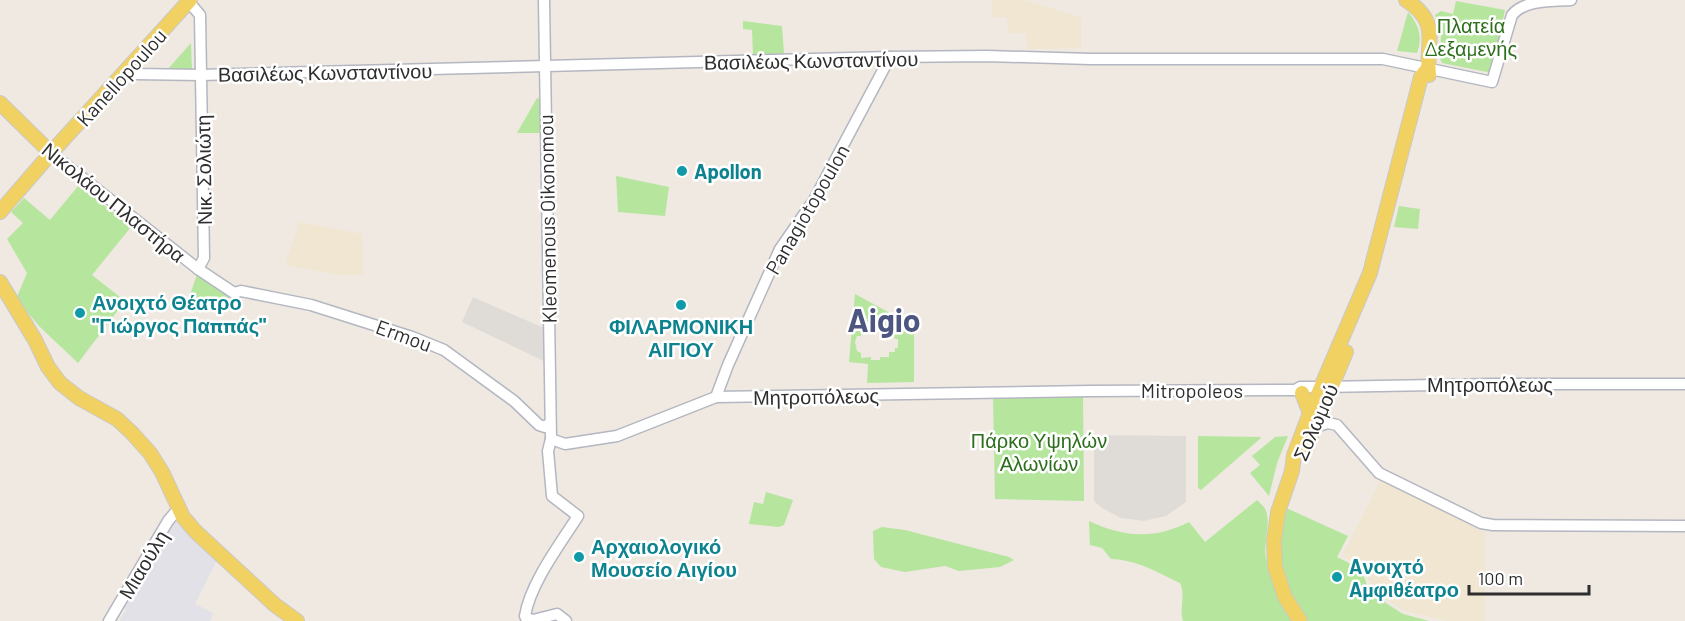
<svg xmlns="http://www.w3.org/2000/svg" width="1685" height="621" font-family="Barlow,sans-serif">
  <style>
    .industrial { fill: #e3e1e8 }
    .education { fill: #f0e6d1 }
    .green { fill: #b6e59e; fill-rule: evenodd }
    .plaza { fill: #dfdcd8 }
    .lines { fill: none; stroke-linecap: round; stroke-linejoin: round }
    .minor-casing { stroke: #b4b7c1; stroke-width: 13 }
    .major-casing { stroke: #c9c9c9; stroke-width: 16 }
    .minor { stroke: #fff; stroke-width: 10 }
    .major { stroke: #f2d163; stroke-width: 14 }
    .culture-dot { fill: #0f9aa8; stroke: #fff; stroke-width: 2 }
    .labels { text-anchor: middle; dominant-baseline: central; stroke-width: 5; stroke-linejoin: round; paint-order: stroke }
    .park-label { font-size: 20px; fill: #2c6e1b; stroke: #fff }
    .street-label { font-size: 20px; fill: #2e2e2e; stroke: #fff }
    .culture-label { font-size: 20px; font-weight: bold; fill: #0d838f; stroke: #fff; text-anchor: start }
    .town-label { font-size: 32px; font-weight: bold; fill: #4d5680; stroke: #fff }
  </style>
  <rect width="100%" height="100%" fill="#efe9e1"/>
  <path class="industrial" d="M179,522l38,38 -22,44 18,9 -3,8h-91l7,-11 -4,-3 50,-83z"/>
  <g class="education">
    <path d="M992,0h30l59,17v31l-54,1 -1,-16h-18l-1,-16h-15z"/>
    <path d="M300,222l62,12 1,41h-24l-54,-10z"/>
    <path d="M1381,480l104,52v89h-38l-43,-10 -31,-21 -9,-23 -22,-11z"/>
  </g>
  <g class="green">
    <path d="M1456,1l49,9 -13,63 -50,-10 -2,-4 1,-24 -6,-20 6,-4 12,3z"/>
    <path d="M1408,12c11,13 15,25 9,41l-20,-2z"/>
    <path d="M743,21l39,5 2,27 -31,2 -1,-25 -9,-1z"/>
    <path d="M191,43l1,27h-25z"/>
    <path d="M537,98l3,1v34h-23z"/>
    <path d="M616,176l53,11 -4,29 -47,-4z"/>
    <path d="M79,185l52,42 -39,48 33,26 -47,62 -38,-36 -24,-28 11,-26 -20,-34 16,-16 -12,-11 13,-14 26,22z"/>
    <path d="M1399,206l21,3 -2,20 -24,-2z"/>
    <path d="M197,274l30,20 2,3 -2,12 -39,-2 -1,-3z"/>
    <path d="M855,294l59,32v56l-47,1 1,-19 -19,-2zM871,328h9v3l9,-2 1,4 -3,1v2h7l1,3h3v9h-3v4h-6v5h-9v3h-9v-3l-10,1v-5l-4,-2 -2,-9 2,-6h4v-7l10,2z"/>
    <path d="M993,396h90l1,105 -89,-2z"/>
    <path d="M1198,436l62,1 1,1 -60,52 -3,-2z"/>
    <path d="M1288,436l-11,27 -8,33 -19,-23 10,-8 -8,-9 23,-19z"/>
    <path d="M766,492l27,8 -9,25 -5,2 -30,-3 5,-22 9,2z"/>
    <path d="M1257,500c3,3 8,7 9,11 5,12 -3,33 0,46 4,24 15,44 27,64h-110c-4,-12 3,-26 -3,-38 -24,-11 -42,-23 -69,-24l-9,-11 -12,-3 -1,-24c34,16 65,19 100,1l16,20z"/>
    <path d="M1284,507l64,29 -11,21 24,12 9,24 33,21 26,7h-122l-17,-26 -13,-41z"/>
    <path d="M882,527l23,3 104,27 5,3 -14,7 -41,4 -14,-5 -40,6 -24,-5 -7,-8 -1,-28z"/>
  </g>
  <g class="plaza">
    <path d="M473,297l71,31v33l-82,-39z"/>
    <path d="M1094,435l92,1v66l-20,14 -22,5 -23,-3 -19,-10 -8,-7z"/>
  </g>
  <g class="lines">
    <defs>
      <g id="minor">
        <path d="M544,0l7,439 -3,12 4,45 26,20c-18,28 -48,68 -53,100l1,2 7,2 24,-6 9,7"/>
        <path d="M189,2l11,13 4,243 -6,11"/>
        <path d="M128,69l7,5 66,1 689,-18 97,-1 103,3h293l109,23 20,-67c12,-15 39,-14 59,-15"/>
        <path d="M51,153l147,116 36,24 7,-2 70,14 101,32 32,13 70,51 25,24 6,2 5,-4"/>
        <path d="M716,397l12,-32 52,-116 34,-49 76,-143"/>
        <path d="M1315,427l13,-4 9,2 42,48 102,50 12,2 192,1"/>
        <path d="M551,439l14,5 52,-8 99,-39 374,-6 205,-1 5,-3h21l173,-3h191"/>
        <path d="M109,621l59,-100 10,-12"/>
      </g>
      <g id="major">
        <path d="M1406,0c36,23 19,43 23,75"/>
        <path d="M0,103l51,50"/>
        <path d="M0,212l51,-59 139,-153"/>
        <path d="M0,282l35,58 13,27 12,16 19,15 38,21 15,14 18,20 12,19 21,45 13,15 79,73 22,16"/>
        <path d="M1302,393l8,20"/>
        <path d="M1305,450l41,-98"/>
        <path d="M1300,621l-15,-24 -10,-30 -1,-26 4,-29 14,-41 2,-16 16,-42 60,-140 51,-196 7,-9"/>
      </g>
    </defs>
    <use href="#minor" class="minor-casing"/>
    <use href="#major" class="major-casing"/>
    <use href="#minor" class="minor"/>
    <use href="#major" class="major"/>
  </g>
  <g class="culture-dot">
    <circle cx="682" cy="171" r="6"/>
    <circle cx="681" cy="305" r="6"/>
    <circle cx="80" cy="313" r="6"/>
    <circle cx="579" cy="557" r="6"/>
    <circle cx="1337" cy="577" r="6"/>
  </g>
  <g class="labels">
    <g class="park-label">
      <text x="1471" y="25">Πλατεία<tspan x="1471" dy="23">Δεξαμενής</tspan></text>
      <text x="1039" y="440">Πάρκο Υψηλών<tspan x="1039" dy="23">Αλωνίων</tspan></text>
    </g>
    <g class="street-label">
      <text transform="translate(811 60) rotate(-1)">Βασιλέως Κωνσταντίνου</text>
      <text transform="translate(325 72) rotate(-1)">Βασιλέως Κωνσταντίνου</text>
      <text transform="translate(121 77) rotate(-48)">Kanellopoulou</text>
      <text transform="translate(203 170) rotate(-91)">Νικ. Σολιώτη</text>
      <text transform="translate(114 202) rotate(39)">Νικολάου Πλαστήρα</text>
      <text transform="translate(807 209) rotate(-60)">Panagiotopoulon</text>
      <text transform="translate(547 219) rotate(-91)">Kleomenous Oikonomou</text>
      <text transform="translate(404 335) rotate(20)">Ermou</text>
      <text x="1490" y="384">Μητροπόλεως</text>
      <text x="1192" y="390">Mitropoleos</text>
      <text transform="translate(816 396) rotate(-1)">Μητροπόλεως</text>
      <text transform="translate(1315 422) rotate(-66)">Σολωμού</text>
      <text transform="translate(143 564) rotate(-59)">Μιαούλη</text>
    </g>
    <g class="culture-label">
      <text x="694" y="171">Apollon</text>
      <text x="92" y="302">Ανοιχτό Θέατρο<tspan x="92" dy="23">"Γιώργος Παππάς"</tspan></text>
      <text x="681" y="326" text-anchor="middle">ΦΙΛΑΡΜΟΝΙΚΗ<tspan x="681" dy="23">ΑΙΓΙΟΥ</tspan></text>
      <text x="591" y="546">Αρχαιολογικό<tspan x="591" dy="23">Μουσείο Αιγίου</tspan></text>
      <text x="1349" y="566">Aνοιχτό<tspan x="1349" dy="23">Aμφιθέατρο</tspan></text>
    </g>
    <g class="town-label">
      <text x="884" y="319">Aigio</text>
    </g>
  </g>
  <path d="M1469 585v9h120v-9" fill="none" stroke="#2e2e2e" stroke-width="3"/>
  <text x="1478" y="585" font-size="18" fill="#2e2e2e" stroke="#ffffff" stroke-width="4.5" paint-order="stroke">100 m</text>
</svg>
